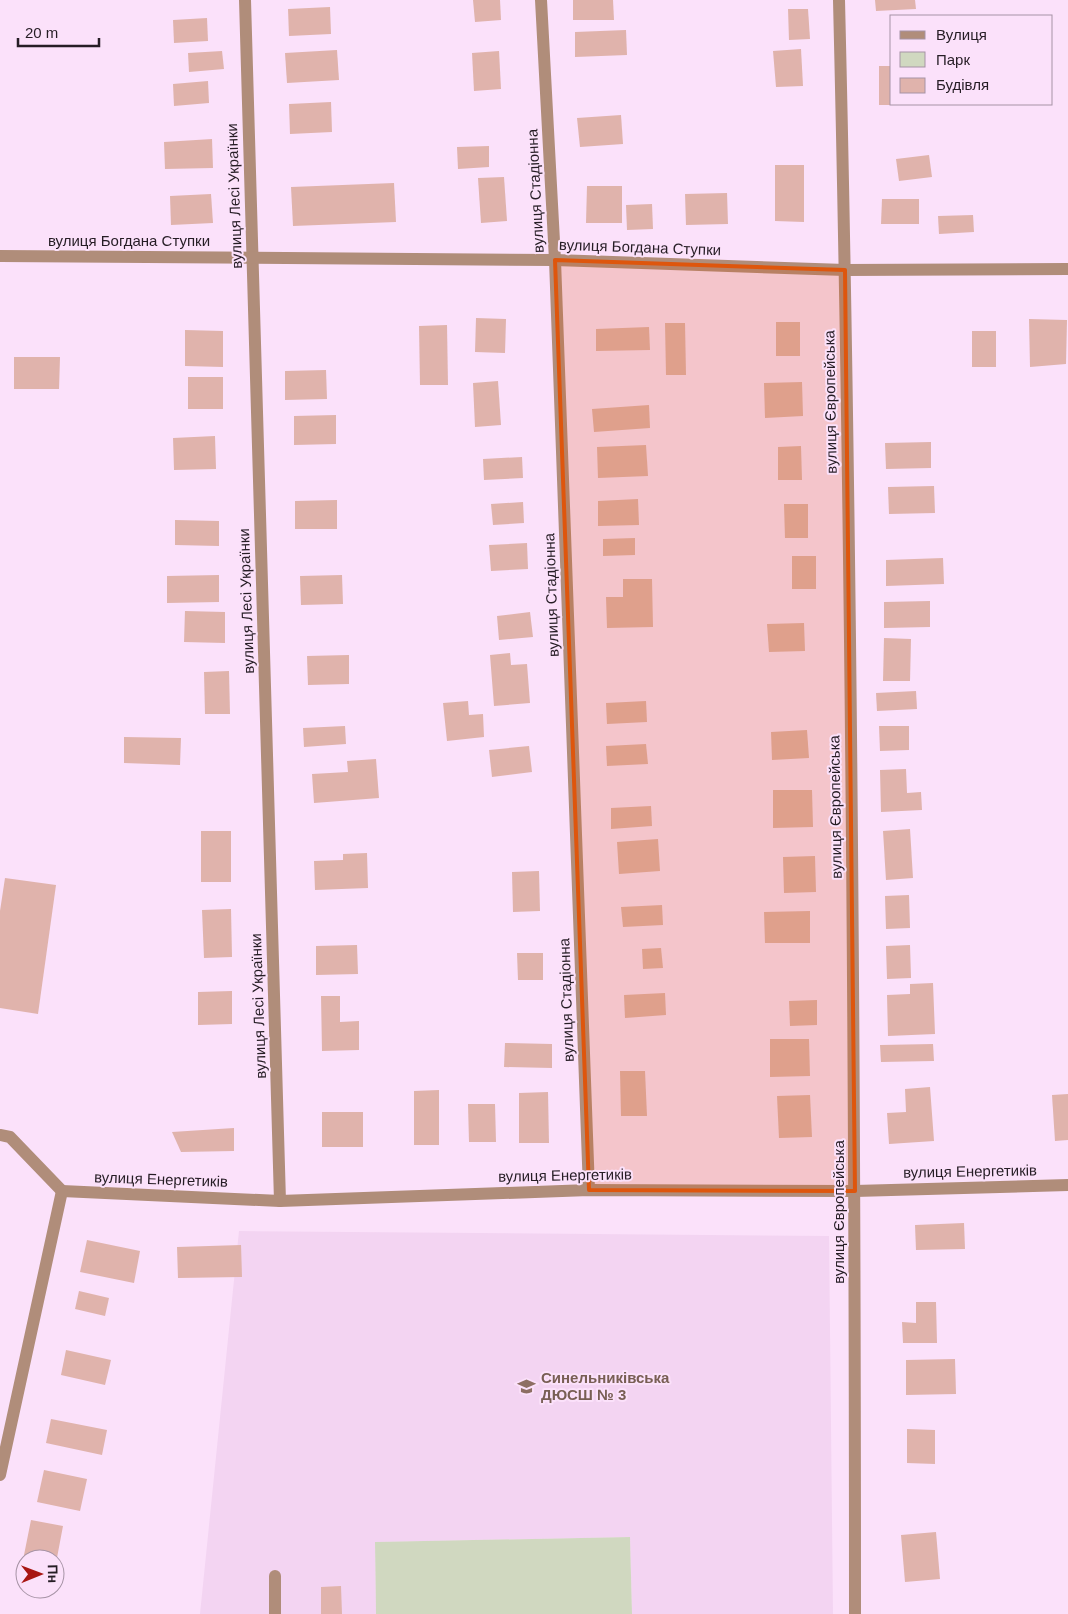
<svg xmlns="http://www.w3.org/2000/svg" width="1068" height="1614" font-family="Helvetica,sans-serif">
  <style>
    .built { fill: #f3d4f2 }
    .green { fill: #d0d8c0 }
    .building { fill: #e0b3ac }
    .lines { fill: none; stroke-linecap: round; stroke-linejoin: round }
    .minor { stroke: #b08d7a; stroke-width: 12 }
    .marked { fill: #de560d; fill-opacity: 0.2; stroke: #de560d; stroke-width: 4; stroke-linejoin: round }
    .labels { text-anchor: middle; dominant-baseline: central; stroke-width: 4; stroke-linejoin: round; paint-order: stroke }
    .street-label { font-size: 15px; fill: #261d25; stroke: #fbe1fa }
    .education-label { font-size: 15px; font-weight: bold; fill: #785e54; stroke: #fbe1fa; text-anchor: start }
  </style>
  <rect width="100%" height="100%" fill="#fbe1fa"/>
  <path class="built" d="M239,1231l590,5 4,378h-201l-2,-77 -255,5 1,72h-176z"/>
  <path class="green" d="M630,1537l2,77h-256l-1,-72z"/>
  <g class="building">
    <path d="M473,0h27l1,20 -26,2z"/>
    <path d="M573,0h40l1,20h-41z"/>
    <path d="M875,0h40l1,9 -40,2z"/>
    <path d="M330,7l1,27 -42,2 -1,-27z"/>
    <path d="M788,9h20l2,30 -21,1z"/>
    <path d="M207,18l1,23 -34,2 -1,-23z"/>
    <path d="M626,30l1,25 -52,2v-25z"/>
    <path d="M801,49l2,37 -27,1 -3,-36z"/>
    <path d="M337,50l2,30 -52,3 -2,-30z"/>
    <path d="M222,51l2,18 -35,3 -1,-19z"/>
    <path d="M499,51l2,38 -27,2 -2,-38z"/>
    <rect x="879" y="66" width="13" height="39"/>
    <path d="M208,81l1,22 -35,3 -1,-22z"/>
    <path d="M331,102l1,30 -42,2 -1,-30z"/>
    <path d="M621,115l2,29 -43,3 -3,-29z"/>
    <path d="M212,139l1,29 -48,1 -1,-27z"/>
    <path d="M489,146v21l-31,2 -1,-22z"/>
    <path d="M929,155l3,22 -33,4 -3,-22z"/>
    <path d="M775,165h29v57l-29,-1z"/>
    <path d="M504,177l3,44 -26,2 -3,-45z"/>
    <path d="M394,183l2,39 -103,4 -2,-39z"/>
    <path d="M587,186h35v37h-36z"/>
    <path d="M727,193l1,31 -42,1 -1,-31z"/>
    <path d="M211,194l2,29 -42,2 -1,-29z"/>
    <path d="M882,199h37v25h-38z"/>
    <path d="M652,204l1,25 -26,1 -1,-25z"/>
    <path d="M973,215l1,17 -35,2 -1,-18z"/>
    <path d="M476,318l30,1 -1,34 -30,-1z"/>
    <path d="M1029,319l38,1 -1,44 -36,3z"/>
    <rect x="776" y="322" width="24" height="34"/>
    <path d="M665,323h20l1,52h-20z"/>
    <path d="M447,325l1,60h-28l-1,-59z"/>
    <path d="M649,327l1,23 -54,1v-22z"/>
    <path d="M185,330l38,1v36l-38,-1z"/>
    <rect x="972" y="331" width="24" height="36"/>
    <path d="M14,357h46l-1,32h-45z"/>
    <path d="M326,370l1,29 -42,1v-29z"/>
    <rect x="188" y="377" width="35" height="32"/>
    <path d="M498,381l3,44 -26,2 -2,-44z"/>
    <path d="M802,382l1,34 -38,2 -1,-35z"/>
    <path d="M649,405l1,23 -56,4 -2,-23z"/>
    <path d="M336,415v29l-42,1v-29z"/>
    <path d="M215,436l1,33 -42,1 -1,-32z"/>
    <path d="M931,442v26l-45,1 -1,-26z"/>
    <path d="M646,445l2,31 -50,2 -1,-31z"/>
    <path d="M801,446l1,34h-24v-33z"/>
    <path d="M522,457l1,21 -39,2 -1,-21z"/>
    <path d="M934,486l1,27 -46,1 -1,-27z"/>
    <path d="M638,499l1,26 -41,1v-25z"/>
    <path d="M337,500v29h-42v-28z"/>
    <path d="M523,502l1,21 -31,2 -2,-21z"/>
    <path d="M784,504h24v34h-23z"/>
    <path d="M175,520l44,1v25l-44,-1z"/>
    <path d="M635,538v17l-32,1v-17z"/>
    <path d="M527,543l1,26 -37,2 -2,-26z"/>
    <rect x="792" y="556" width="24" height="33"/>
    <path d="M943,558l1,26 -58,2v-26z"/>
    <path d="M219,575v27l-52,1v-27z"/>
    <path d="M342,575l1,29 -42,1 -1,-29z"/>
    <path d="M623,579h29l1,48 -46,1 -1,-31h17z"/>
    <path d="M930,601v26l-46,1v-26z"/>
    <path d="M185,611l40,1v31l-41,-1z"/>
    <path d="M530,612l3,25 -34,3 -2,-24z"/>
    <path d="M804,623l1,28 -36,1 -2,-28z"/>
    <path d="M884,638l27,1 -1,42h-27z"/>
    <path d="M510,653l1,12 16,-1 3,39 -36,3 -4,-51z"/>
    <path d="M349,655v29l-41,1 -1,-29z"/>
    <path d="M229,671l1,43h-25l-1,-42z"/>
    <path d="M916,691l1,18 -40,2 -1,-18z"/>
    <path d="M468,701l1,14 14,-1 1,23 -37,4 -4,-38z"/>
    <path d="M646,701l1,21 -40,2 -1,-21z"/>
    <path d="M345,726l1,18 -42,3 -1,-19z"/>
    <path d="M879,726h30v24l-29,1z"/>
    <path d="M807,730l2,28 -37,2 -1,-28z"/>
    <path d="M124,737l57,1 -1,27 -56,-2z"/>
    <path d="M646,744l2,20 -41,2 -1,-20z"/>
    <path d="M529,746l3,26 -40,5 -3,-27z"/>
    <path d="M376,759l3,39 -65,5 -2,-29 36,-2 -1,-11z"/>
    <path d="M906,769l1,24 14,-1 1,18 -41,2 -1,-42z"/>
    <path d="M773,790h39l1,37 -40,1z"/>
    <path d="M651,806l1,20 -41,3v-21z"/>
    <path d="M910,829l3,49 -27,2 -3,-49z"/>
    <rect x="201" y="831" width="30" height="51"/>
    <path d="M658,839l2,32 -41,3 -2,-32z"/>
    <path d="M367,853l1,35 -53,2 -1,-29 29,-1v-6z"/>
    <path d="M815,856l1,36 -32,1 -1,-36z"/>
    <path d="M539,871l1,40 -27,1 -1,-40z"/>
    <path d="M5,878l51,7 -18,129 -38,-6v-97z"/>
    <path d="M909,895l1,33 -24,1 -1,-33z"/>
    <path d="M662,905l1,20 -40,2 -2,-20z"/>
    <path d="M231,909l1,48 -28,1 -2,-48z"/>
    <path d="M810,911v32h-45l-1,-31z"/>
    <path d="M357,945l1,29 -42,1v-29z"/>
    <path d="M910,945l1,33 -24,1 -1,-33z"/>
    <path d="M661,948l2,20 -20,1 -1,-20z"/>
    <path d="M517,953h26v27h-25z"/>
    <path d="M933,983l2,51 -47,2 -1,-41 23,-1v-10z"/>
    <path d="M232,991v33l-34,1v-33z"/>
    <path d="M665,993l1,22 -41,3 -1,-23z"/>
    <path d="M321,996h19v26l19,-1v29l-37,1z"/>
    <path d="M817,1000v25l-27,1 -1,-25z"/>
    <path d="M770,1039h39l1,37 -40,1z"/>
    <path d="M505,1043l47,1v24l-48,-1z"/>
    <path d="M933,1044l1,17 -53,1 -1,-17z"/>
    <path d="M620,1071h25l2,45h-26z"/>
    <path d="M930,1087l4,54 -45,3 -2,-31 19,-1 -1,-23z"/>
    <path d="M439,1090v55h-25v-54z"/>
    <path d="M548,1092l1,51h-30v-50z"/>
    <path d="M1068,1094v46l-13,1 -3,-46z"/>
    <path d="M810,1095l2,42 -33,1 -2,-42z"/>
    <path d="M468,1104h27l1,38h-27z"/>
    <rect x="322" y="1112" width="41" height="35"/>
    <path d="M234,1128v23l-53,1 -9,-20z"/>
    <path d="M964,1223l1,26 -49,1 -1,-25z"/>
    <path d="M87,1240l53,11 -6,32 -54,-11z"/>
    <path d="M241,1245l1,32 -64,1 -1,-31z"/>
    <path d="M79,1291l30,7 -4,18 -30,-7z"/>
    <path d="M916,1302h20l1,41h-34l-1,-21 14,1z"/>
    <path d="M66,1350l45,10 -6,25 -44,-10z"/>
    <path d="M955,1359l1,35 -50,1v-35z"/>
    <path d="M51,1419l56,11 -5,25 -56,-12z"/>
    <path d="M907,1429l28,1v34l-28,-1z"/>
    <path d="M44,1470l43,9 -7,32 -43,-9z"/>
    <path d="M31,1520l32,6 -7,37 -1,-4 -32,1z"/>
    <path d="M936,1532l4,47 -35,3 -4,-47z"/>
    <path d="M341,1586l1,28h-21v-27z"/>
  </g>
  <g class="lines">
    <g class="minor">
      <path d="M245,0l35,1201"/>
      <path d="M541,0l14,260 34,930"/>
      <path d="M839,0c13,538 16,1076 16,1614"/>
      <path d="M0,256l555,4 290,10 223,-1"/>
      <path d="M0,1135l10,2 52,54"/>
      <path d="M62,1191l218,10 309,-11 266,1 213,-6"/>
      <path d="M0,1475l62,-284"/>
      <path d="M275,1576v38"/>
    </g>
  </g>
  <path class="marked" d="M555,260l290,10 10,921 -266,-1z"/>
  <defs>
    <symbol id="school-bare" viewBox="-9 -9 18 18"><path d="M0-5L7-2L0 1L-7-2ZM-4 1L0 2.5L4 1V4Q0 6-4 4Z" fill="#8d6e63" stroke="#fbe1fa" stroke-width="2.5" paint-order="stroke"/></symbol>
  </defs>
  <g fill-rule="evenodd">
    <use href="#school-bare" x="514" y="1374" width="25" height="25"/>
  </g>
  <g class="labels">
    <g class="street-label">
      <text transform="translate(535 191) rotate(-93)">вулиця Стадіонна</text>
      <text transform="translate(234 196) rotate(-92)">вулиця Лесі Українки</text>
      <text x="129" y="240">вулиця Богдана Ступки</text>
      <text transform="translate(640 247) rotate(2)">вулиця Богдана Ступки</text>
      <text transform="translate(830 402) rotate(-91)">вулиця Європейська</text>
      <text transform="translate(551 595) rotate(-92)">вулиця Стадіонна</text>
      <text transform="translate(246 601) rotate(-92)">вулиця Лесі Українки</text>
      <text transform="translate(835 807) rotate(-91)">вулиця Європейська</text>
      <text transform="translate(566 1000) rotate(-92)">вулиця Стадіонна</text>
      <text transform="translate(258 1006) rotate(-92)">вулиця Лесі Українки</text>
      <text transform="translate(970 1171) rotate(-1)">вулиця Енергетиків</text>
      <text transform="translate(565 1175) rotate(-1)">вулиця Енергетиків</text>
      <text transform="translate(161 1179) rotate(2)">вулиця Енергетиків</text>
      <text transform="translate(838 1212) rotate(-90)">вулиця Європейська</text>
    </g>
    <g class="education-label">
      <text x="541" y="1377">Синельниківська<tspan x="541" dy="17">ДЮСШ № 3</tspan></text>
    </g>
  </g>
  <rect x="890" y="15" width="162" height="90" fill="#fbe1fa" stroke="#a693a5"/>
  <rect x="900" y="31" width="25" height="8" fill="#b08d7a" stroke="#a693a5"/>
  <text x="936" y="40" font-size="15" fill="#261d25">Вулиця</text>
  <rect x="900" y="52" width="25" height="15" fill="#d0d8c0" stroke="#a693a5"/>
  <text x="936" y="65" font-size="15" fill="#261d25">Парк</text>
  <rect x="900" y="78" width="25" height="15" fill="#e0b3ac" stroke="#a693a5"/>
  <text x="936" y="90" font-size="15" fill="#261d25">Будівля</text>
  <g transform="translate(40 1574) rotate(89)"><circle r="24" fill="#fbe1fa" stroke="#a693a5"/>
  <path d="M0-4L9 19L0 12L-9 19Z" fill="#a81512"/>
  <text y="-8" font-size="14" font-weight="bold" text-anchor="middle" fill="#261d25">Пн</text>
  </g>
  <path d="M18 38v8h81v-8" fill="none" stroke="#261d25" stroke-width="2.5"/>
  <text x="25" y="38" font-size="15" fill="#261d25" stroke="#fbe1fa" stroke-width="4" paint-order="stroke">20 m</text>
</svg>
